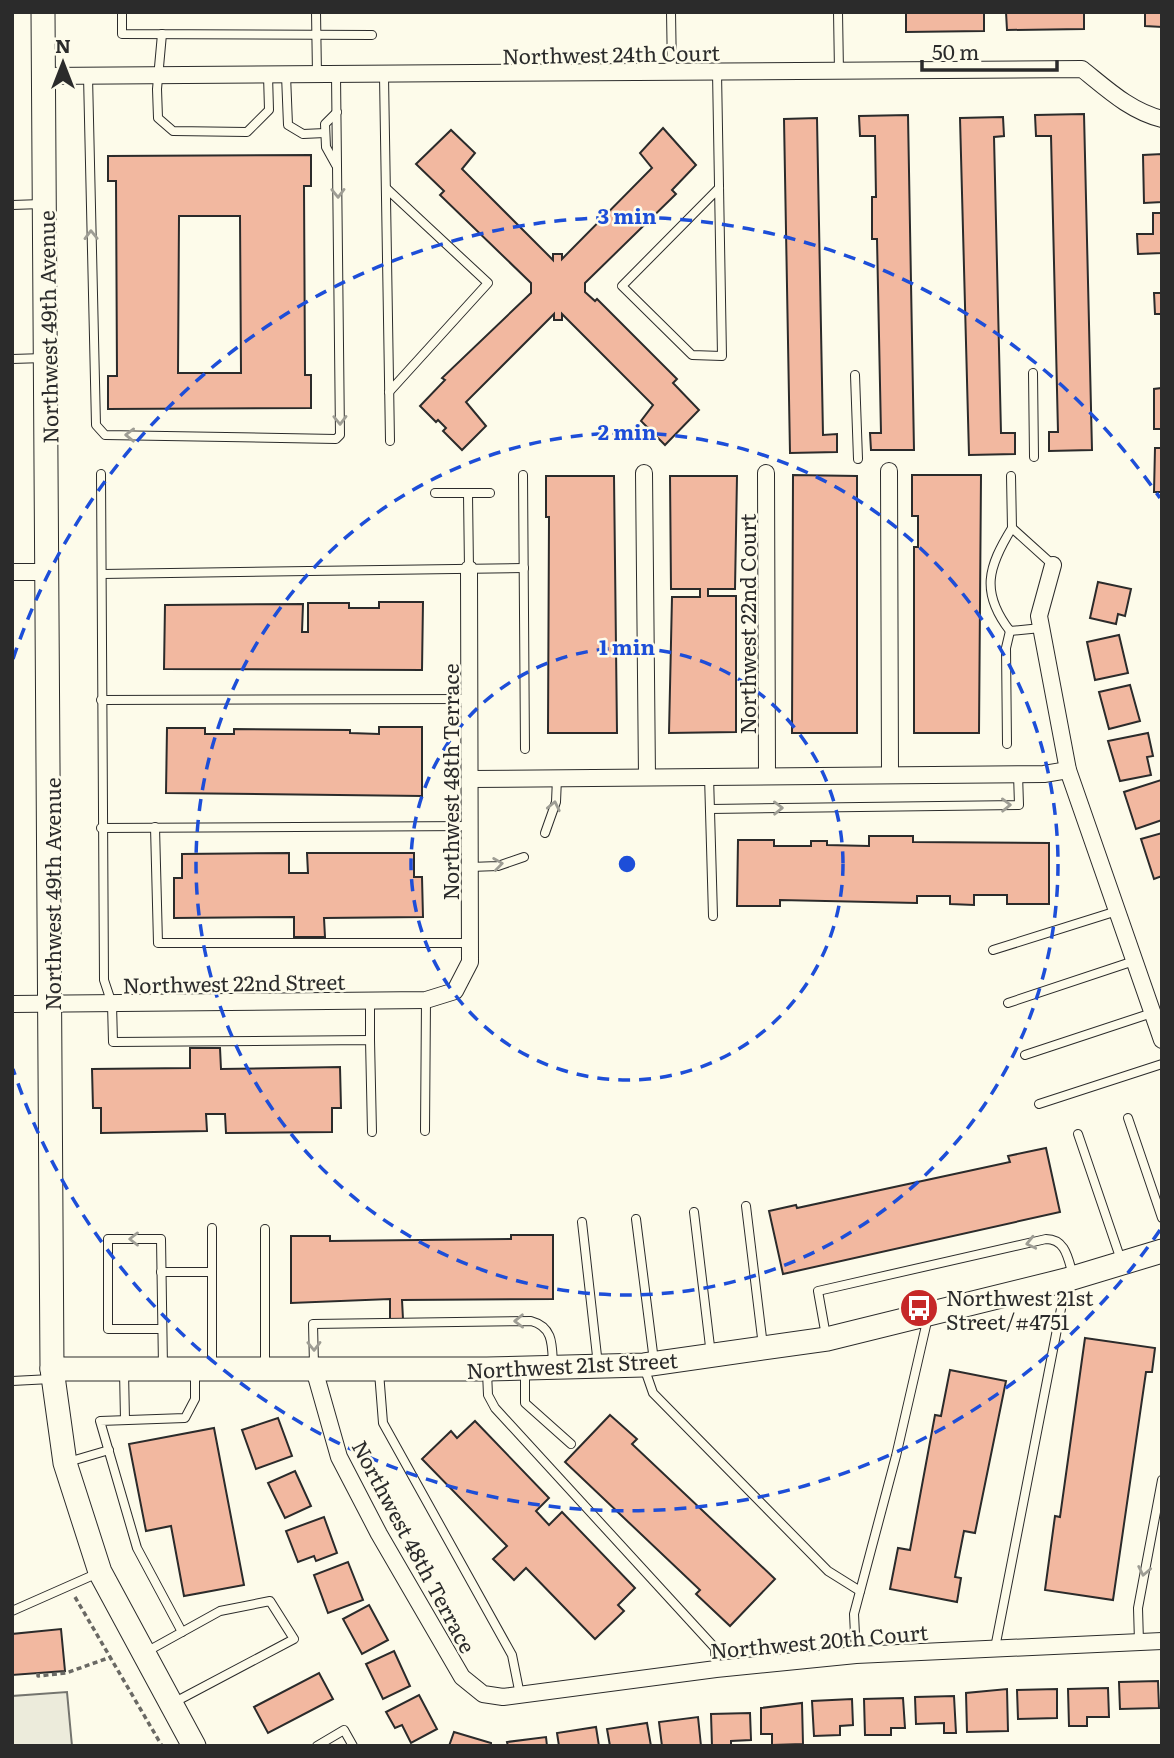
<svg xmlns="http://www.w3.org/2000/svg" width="1174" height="1758" font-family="Literata,serif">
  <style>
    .green { fill: #ecebdb; stroke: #74746e; stroke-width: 2 }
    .building { fill: #f2b8a0; stroke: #2b2b2b; stroke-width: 2; fill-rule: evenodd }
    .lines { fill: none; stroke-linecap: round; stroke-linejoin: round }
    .lane-casing { stroke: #2b2b2b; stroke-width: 10 }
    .street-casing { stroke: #2b2b2b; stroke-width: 18 }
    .secondary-casing { stroke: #2b2b2b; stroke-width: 25 }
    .path { stroke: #6a6964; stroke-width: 3.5; stroke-dasharray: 5 3.5; stroke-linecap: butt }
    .lane { stroke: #fdfbea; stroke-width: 8 }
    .street { stroke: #fdfbea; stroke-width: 16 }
    .secondary { stroke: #fdfbea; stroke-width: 23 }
    .oneway { stroke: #9e9d94 }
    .ring { fill: none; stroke: #1d4ed8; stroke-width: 3.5; stroke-dasharray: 12 9 }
    .labels { text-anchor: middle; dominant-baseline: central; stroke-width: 5; stroke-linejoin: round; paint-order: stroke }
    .street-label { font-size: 21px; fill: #2b2b2b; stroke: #fdfbea }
    .poi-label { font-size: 21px; fill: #2b2b2b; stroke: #fdfbea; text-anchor: start }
    .centre { fill: #1d4ed8; stroke: #fdfbea; stroke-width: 3.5 }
    .ring-label { font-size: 21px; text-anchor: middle; font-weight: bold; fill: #1d4ed8; stroke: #fdfbea; stroke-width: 5; stroke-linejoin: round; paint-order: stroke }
  </style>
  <rect width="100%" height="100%" fill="#fdfbea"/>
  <path class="green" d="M67,1692l5,54h-60v-50z"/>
  <g class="building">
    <path d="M906,12h78v19l-78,1z"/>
    <path d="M1006,12h78v17l-77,1z"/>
    <path d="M1145,12h17v15l-17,-1z"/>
    <path d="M1084,114l8,336 -43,1v-19h9l-7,-296h-15l-1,-21z"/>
    <path d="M908,115l6,335h-43l-1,-17h11l-4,-194h-5v-42h4l-1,-61h-15l-1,-20z"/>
    <path d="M1003,117l1,19 -10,1 7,296h14v21l-46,1 -9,-337z"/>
    <path d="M817,118l6,317 14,-1v18l-47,1 -6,-334z"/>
    <path d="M663,128l33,37 -24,25 4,4 -91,89v9l10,9 2,-2 80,80 -4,4 26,27 -34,35 -24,-24 12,-16 -91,-91v6h-8v-6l-88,88 20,24 -24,24 -19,-19 3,-3 -8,-8 -2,2 -16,-16 25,-26 -3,-2 89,-85v-10l-91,-88 4,-4 -28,-27 35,-34 24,23 -13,16 91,91v-6h9v5l90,-91 -12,-15z"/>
    <path d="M1162,154v48l-18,1 -1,-48z"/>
    <path d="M311,155v31h-7l1,189h6v33l-203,1v-33h9l-1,-195h-8v-25zM179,216h61l1,157h-63z"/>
    <path d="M1153,213h9v40l-24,1 -1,-20h16z"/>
    <path d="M1154,293h8v21h-7z"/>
    <path d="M1162,388v41h-8v-40z"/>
    <path d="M1155,448h7v44h-8z"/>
    <path d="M793,475l64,1v257h-65z"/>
    <path d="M912,475h69l-2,258h-65v-186h4v-31h-6z"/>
    <path d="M546,476h68l3,257h-69l1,-216h-3z"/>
    <path d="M670,476h67l-2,113h-27v7h28v136l-67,1 3,-136h28v-8h-29z"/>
    <path d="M1098,582l33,7 -6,27 -7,-2 -2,10 -26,-6z"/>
    <path d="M379,602h44l-1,68 -258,-1 1,-64 138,-1 -1,28h6v-29h41v5h30z"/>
    <path d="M1119,635l9,38 -33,7 -8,-38z"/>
    <path d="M1130,685l10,36 -31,8 -10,-37z"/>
    <path d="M379,727h43v69l-256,-3 1,-65h38v6h29v-5l116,1v3l29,1z"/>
    <path d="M1148,733l5,23 -6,1 4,18 -31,6 -12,-40z"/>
    <path d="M1161,780l1,40 -26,9 -12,-37z"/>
    <path d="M1162,833v43l-8,3 -13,-40z"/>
    <path d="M869,836h44v6l136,1v61h-42v-9h-33v10l-24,-1v-8h-33v7l-137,-3v6h-43l1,-66h36v6h37v-5h16v4l42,1z"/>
    <path d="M289,853v20h19l-1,-20h107v24h8l1,40 -99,1 1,19h-31v-20l-120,1v-40h8v-24z"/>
    <path d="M190,1048h30l1,21 119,-2 1,41h-9v24l-106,1 -1,-19h-19l1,17 -106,2v-25h-8l-1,-39 98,-1z"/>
    <path d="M1046,1148l14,64 -277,62 -14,-63 27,-6 1,3 213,-46 -2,-6z"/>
    <path d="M511,1235h42v64l-151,1 1,19 -13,1v-21l-99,4v-67h39v5l181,-2z"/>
    <path d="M1085,1338l70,10 -3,24h-6l-33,228 -68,-10 10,-74 5,1z"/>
    <path d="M950,1370l56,11 -31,152 -11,-2 -9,46 6,1 -4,24 -67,-13 8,-41 12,2 25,-135 6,1z"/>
    <path d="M610,1415l27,24 -5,5 143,135 -45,47 -34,-32 4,-4 -135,-128z"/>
    <path d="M278,1418l14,38 -36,13 -14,-39z"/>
    <path d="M475,1421l74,77 -13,13 13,14 13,-13 73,76 -17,17 6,6 -29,28 -69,-71 -12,12 -21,-21 14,-13 -85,-87 29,-28 6,7z"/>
    <path d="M214,1428l30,157 -60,11 -13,-70 -25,5 -17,-87z"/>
    <path d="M295,1471l16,35 -26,12 -17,-35z"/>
    <path d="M324,1517l13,36 -21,8 -2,-5 -16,6 -12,-31z"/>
    <path d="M348,1562l15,38 -35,13 -14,-38z"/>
    <path d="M369,1605l19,35 -26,14 -19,-35z"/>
    <path d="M61,1629l4,42 -53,4v-41z"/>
    <path d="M394,1651l16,35 -27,13 -17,-35z"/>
    <path d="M319,1673l14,26 -65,34 -14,-26z"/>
    <path d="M1158,1681l1,27 -39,1 -1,-27z"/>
    <path d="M1108,1688l1,29h-22v9h-18l-1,-37z"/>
    <path d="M1007,1689l1,42 -41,1 -1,-39z"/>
    <path d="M1057,1689v29l-39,1 -1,-29z"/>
    <path d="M419,1695l18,34 -26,14 -9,-18 -7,3 -9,-16z"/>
    <path d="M954,1696l2,37h-12v-10l-28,1 -1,-27z"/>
    <path d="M903,1698l2,30h-14v7h-26l-1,-36z"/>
    <path d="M852,1699l1,26 -13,1v9l-26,1 -2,-35z"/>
    <path d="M802,1703l1,41 -31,1v-11h-11v-26z"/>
    <path d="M750,1713l1,27 -20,1v5h-19l-1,-32z"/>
    <path d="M698,1717l3,29h-39l-3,-24z"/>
    <path d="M647,1723l4,23h-41l-3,-17z"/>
    <path d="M596,1727l3,19h-40l-2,-13z"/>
    <path d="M454,1732l37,11v3h-42z"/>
    <path d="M546,1737l1,9h-39l-1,-4z"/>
  </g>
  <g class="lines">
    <defs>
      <g id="lane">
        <path d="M122,12v22l250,1"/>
        <path d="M316,12l1,63"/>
        <path d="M671,12l1,60"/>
        <path d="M838,12l1,60"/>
        <path d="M162,34l-5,55 1,29 15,13 74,1 22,-22 -1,-35"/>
        <path d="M717,72l5,284 -30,-1 -70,-69 97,-98"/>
        <path d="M286,75l2,50 15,9 22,-1"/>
        <path d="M88,76l8,349 9,10 231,4 4,-4 -4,-360"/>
        <path d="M384,76l6,365"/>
        <path d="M336,165l-10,-18 -1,-23 12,-12"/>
        <path d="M387,189l101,94 -99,109"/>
        <path d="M12,205l30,-1"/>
        <path d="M12,359l32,-1"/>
        <path d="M1033,373l1,84"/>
        <path d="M855,375l3,84"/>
        <path d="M101,474l3,506 8,24 1,38 257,-2 2,92"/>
        <path d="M523,475l2,274"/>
        <path d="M1011,476l1,52 41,37"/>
        <path d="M435,493h55"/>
        <path d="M468,494l1,75"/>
        <path d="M1012,528c-24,39 -32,64 -2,103l31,-3"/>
        <path d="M102,574l422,-6"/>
        <path d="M101,700l369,-1"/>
        <path d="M1007,744l-1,-96 4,-17"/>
        <path d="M709,776l4,140"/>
        <path d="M710,809l309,-4 -1,-31"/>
        <path d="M155,827l3,116h312"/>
        <path d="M101,828l369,-2"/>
        <path d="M545,833l11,-31 1,-24"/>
        <path d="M470,867l28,-1 26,-9"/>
        <path d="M993,950l124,-39"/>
        <path d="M370,1001v39"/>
        <path d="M1008,1003l126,-42"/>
        <path d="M1025,1055l127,-42"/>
        <path d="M1039,1104l123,-40"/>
        <path d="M1128,1118l34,100"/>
        <path d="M425,1131l1,-131"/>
        <path d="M1078,1134l43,126"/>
        <path d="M746,1206l17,140"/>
        <path d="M694,1212l17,143"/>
        <path d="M636,1219l18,142"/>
        <path d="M582,1222l16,143"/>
        <path d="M212,1228v139"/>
        <path d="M161,1272h51"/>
        <path d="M162,1329h-54v-90h53l2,128"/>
        <path d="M826,1336l-8,-45 228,-52c20,0 22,20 27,36"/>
        <path d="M314,1365l-1,-41 218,-3c23,6 21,25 22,45"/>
        <path d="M265,1367v-138"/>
        <path d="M644,1367l9,26 175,178 32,20"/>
        <path d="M124,1371l1,49"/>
        <path d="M525,1371v32l46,41"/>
        <path d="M379,1372l4,51 129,232 8,40"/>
        <path d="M487,1372l1,23 7,13 220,240 1,21"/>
        <path d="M12,1381l39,-2"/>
        <path d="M68,1462l41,-12"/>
        <path d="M12,1611l86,-38"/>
        <path d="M182,1632l-45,-84 -37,-127 85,-3 10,-19v-27"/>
        <path d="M1139,1642l-1,-34 24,-128"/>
        <path d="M995,1648l71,-365"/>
        <path d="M146,1652l74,-41 50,-10 24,38 -121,64"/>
        <path d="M856,1655l-2,-41 42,-158 32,-139"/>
        <path d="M317,1746l27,-16 9,16"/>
      </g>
      <g id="street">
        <path d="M44,76l1038,-7c25,20 48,42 80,50"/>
        <path d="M889,471l1,302"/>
        <path d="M644,473l3,304"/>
        <path d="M766,473l1,302"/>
        <path d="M1053,565l-14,51 29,154 94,270"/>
        <path d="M12,572h37"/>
        <path d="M470,779l574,-5 24,-4"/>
        <path d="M12,1004l414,-4 29,-9 15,-29 -1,-393"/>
        <path d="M314,1369l25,88 40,77 83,143 21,17 20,3 213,-28 140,-14 306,-14"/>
      </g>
      <g id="secondary">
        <path d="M43,12l9,1357 13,94 35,109 94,174"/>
        <path d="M52,1369h435l157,-4 183,-26 239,-59 96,-29"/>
      </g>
    </defs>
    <use href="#lane" class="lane-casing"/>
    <use href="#street" class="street-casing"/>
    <use href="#secondary" class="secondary-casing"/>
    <g class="path">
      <path d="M75,1597l87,149"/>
      <path d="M38,1673v3l28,-3 45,-16"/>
    </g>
    <use href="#lane" class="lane"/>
    <use href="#street" class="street"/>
    <use href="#secondary" class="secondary"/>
  </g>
  <defs><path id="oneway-chevron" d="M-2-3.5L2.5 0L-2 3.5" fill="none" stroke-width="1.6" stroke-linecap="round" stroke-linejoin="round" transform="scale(1.75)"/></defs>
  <g class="oneway">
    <use href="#oneway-chevron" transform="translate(338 193) rotate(89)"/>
    <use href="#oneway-chevron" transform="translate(91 235) rotate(-91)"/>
    <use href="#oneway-chevron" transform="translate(340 420) rotate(89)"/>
    <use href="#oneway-chevron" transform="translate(130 435) rotate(-179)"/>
    <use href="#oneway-chevron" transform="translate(1006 805) rotate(-1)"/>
    <use href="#oneway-chevron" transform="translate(554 806) rotate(-78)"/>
    <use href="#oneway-chevron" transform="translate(778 808) rotate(-1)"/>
    <use href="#oneway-chevron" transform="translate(498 864) rotate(-8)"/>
    <use href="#oneway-chevron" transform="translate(134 1239) rotate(180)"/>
    <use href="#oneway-chevron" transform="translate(1031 1243) rotate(167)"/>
    <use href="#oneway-chevron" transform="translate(519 1321) rotate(179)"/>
    <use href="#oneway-chevron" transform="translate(314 1346) rotate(89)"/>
    <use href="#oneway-chevron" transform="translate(1144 1571) rotate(101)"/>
  </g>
  <g class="ring">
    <circle cx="627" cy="864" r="216"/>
    <circle cx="627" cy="864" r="431"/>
    <path d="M1160 1230A647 647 0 0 1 13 1069M13 659A647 647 0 0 1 1160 498"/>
  </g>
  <defs>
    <symbol id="bus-disc" viewBox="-11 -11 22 22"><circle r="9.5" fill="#c62828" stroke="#fdfbea"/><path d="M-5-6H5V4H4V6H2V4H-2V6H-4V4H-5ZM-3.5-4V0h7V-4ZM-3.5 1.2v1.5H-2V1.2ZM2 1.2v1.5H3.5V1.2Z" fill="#fff"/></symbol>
  </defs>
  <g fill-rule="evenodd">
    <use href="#bus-disc" x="897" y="1286" width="44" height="44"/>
  </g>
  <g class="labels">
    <g class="street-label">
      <text transform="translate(611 53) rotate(-1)">Northwest 24th Court</text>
      <text transform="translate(47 327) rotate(-91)">Northwest 49th Avenue</text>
      <text transform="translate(746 624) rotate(-90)">Northwest 22nd Court</text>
      <text transform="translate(449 782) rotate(-90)">Northwest 48th Terrace</text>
      <text transform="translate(51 894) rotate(-90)">Northwest 49th Avenue</text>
      <text transform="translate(234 982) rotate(-1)">Northwest 22nd Street</text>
      <text transform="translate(572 1364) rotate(-3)">Northwest 21st Street</text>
      <text transform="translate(415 1546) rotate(62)">Northwest 48th Terrace</text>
      <text transform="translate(819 1640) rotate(-5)">Northwest 20th Court</text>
    </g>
    <g class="poi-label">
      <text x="946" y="1296">Northwest 21st<tspan x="946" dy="24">Street/#4751</tspan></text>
    </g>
  </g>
  <circle cx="627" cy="864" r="10" class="centre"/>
  <g class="ring-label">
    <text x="627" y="224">3 min</text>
    <text x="627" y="440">2 min</text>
    <text x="627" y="655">1 min</text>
  </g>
  <rect width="1174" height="1758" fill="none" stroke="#2b2b2b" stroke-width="28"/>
  <g transform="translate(63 63)" stroke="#fdfbea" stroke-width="5" paint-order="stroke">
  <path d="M0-5L12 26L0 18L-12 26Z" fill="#2b2b2b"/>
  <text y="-10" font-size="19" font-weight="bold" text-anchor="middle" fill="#2b2b2b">N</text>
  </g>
  <path d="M922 60v10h135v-10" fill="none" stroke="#2b2b2b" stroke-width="3.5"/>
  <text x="932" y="60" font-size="21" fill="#2b2b2b" stroke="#fdfbea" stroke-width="5" paint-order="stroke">50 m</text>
</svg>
